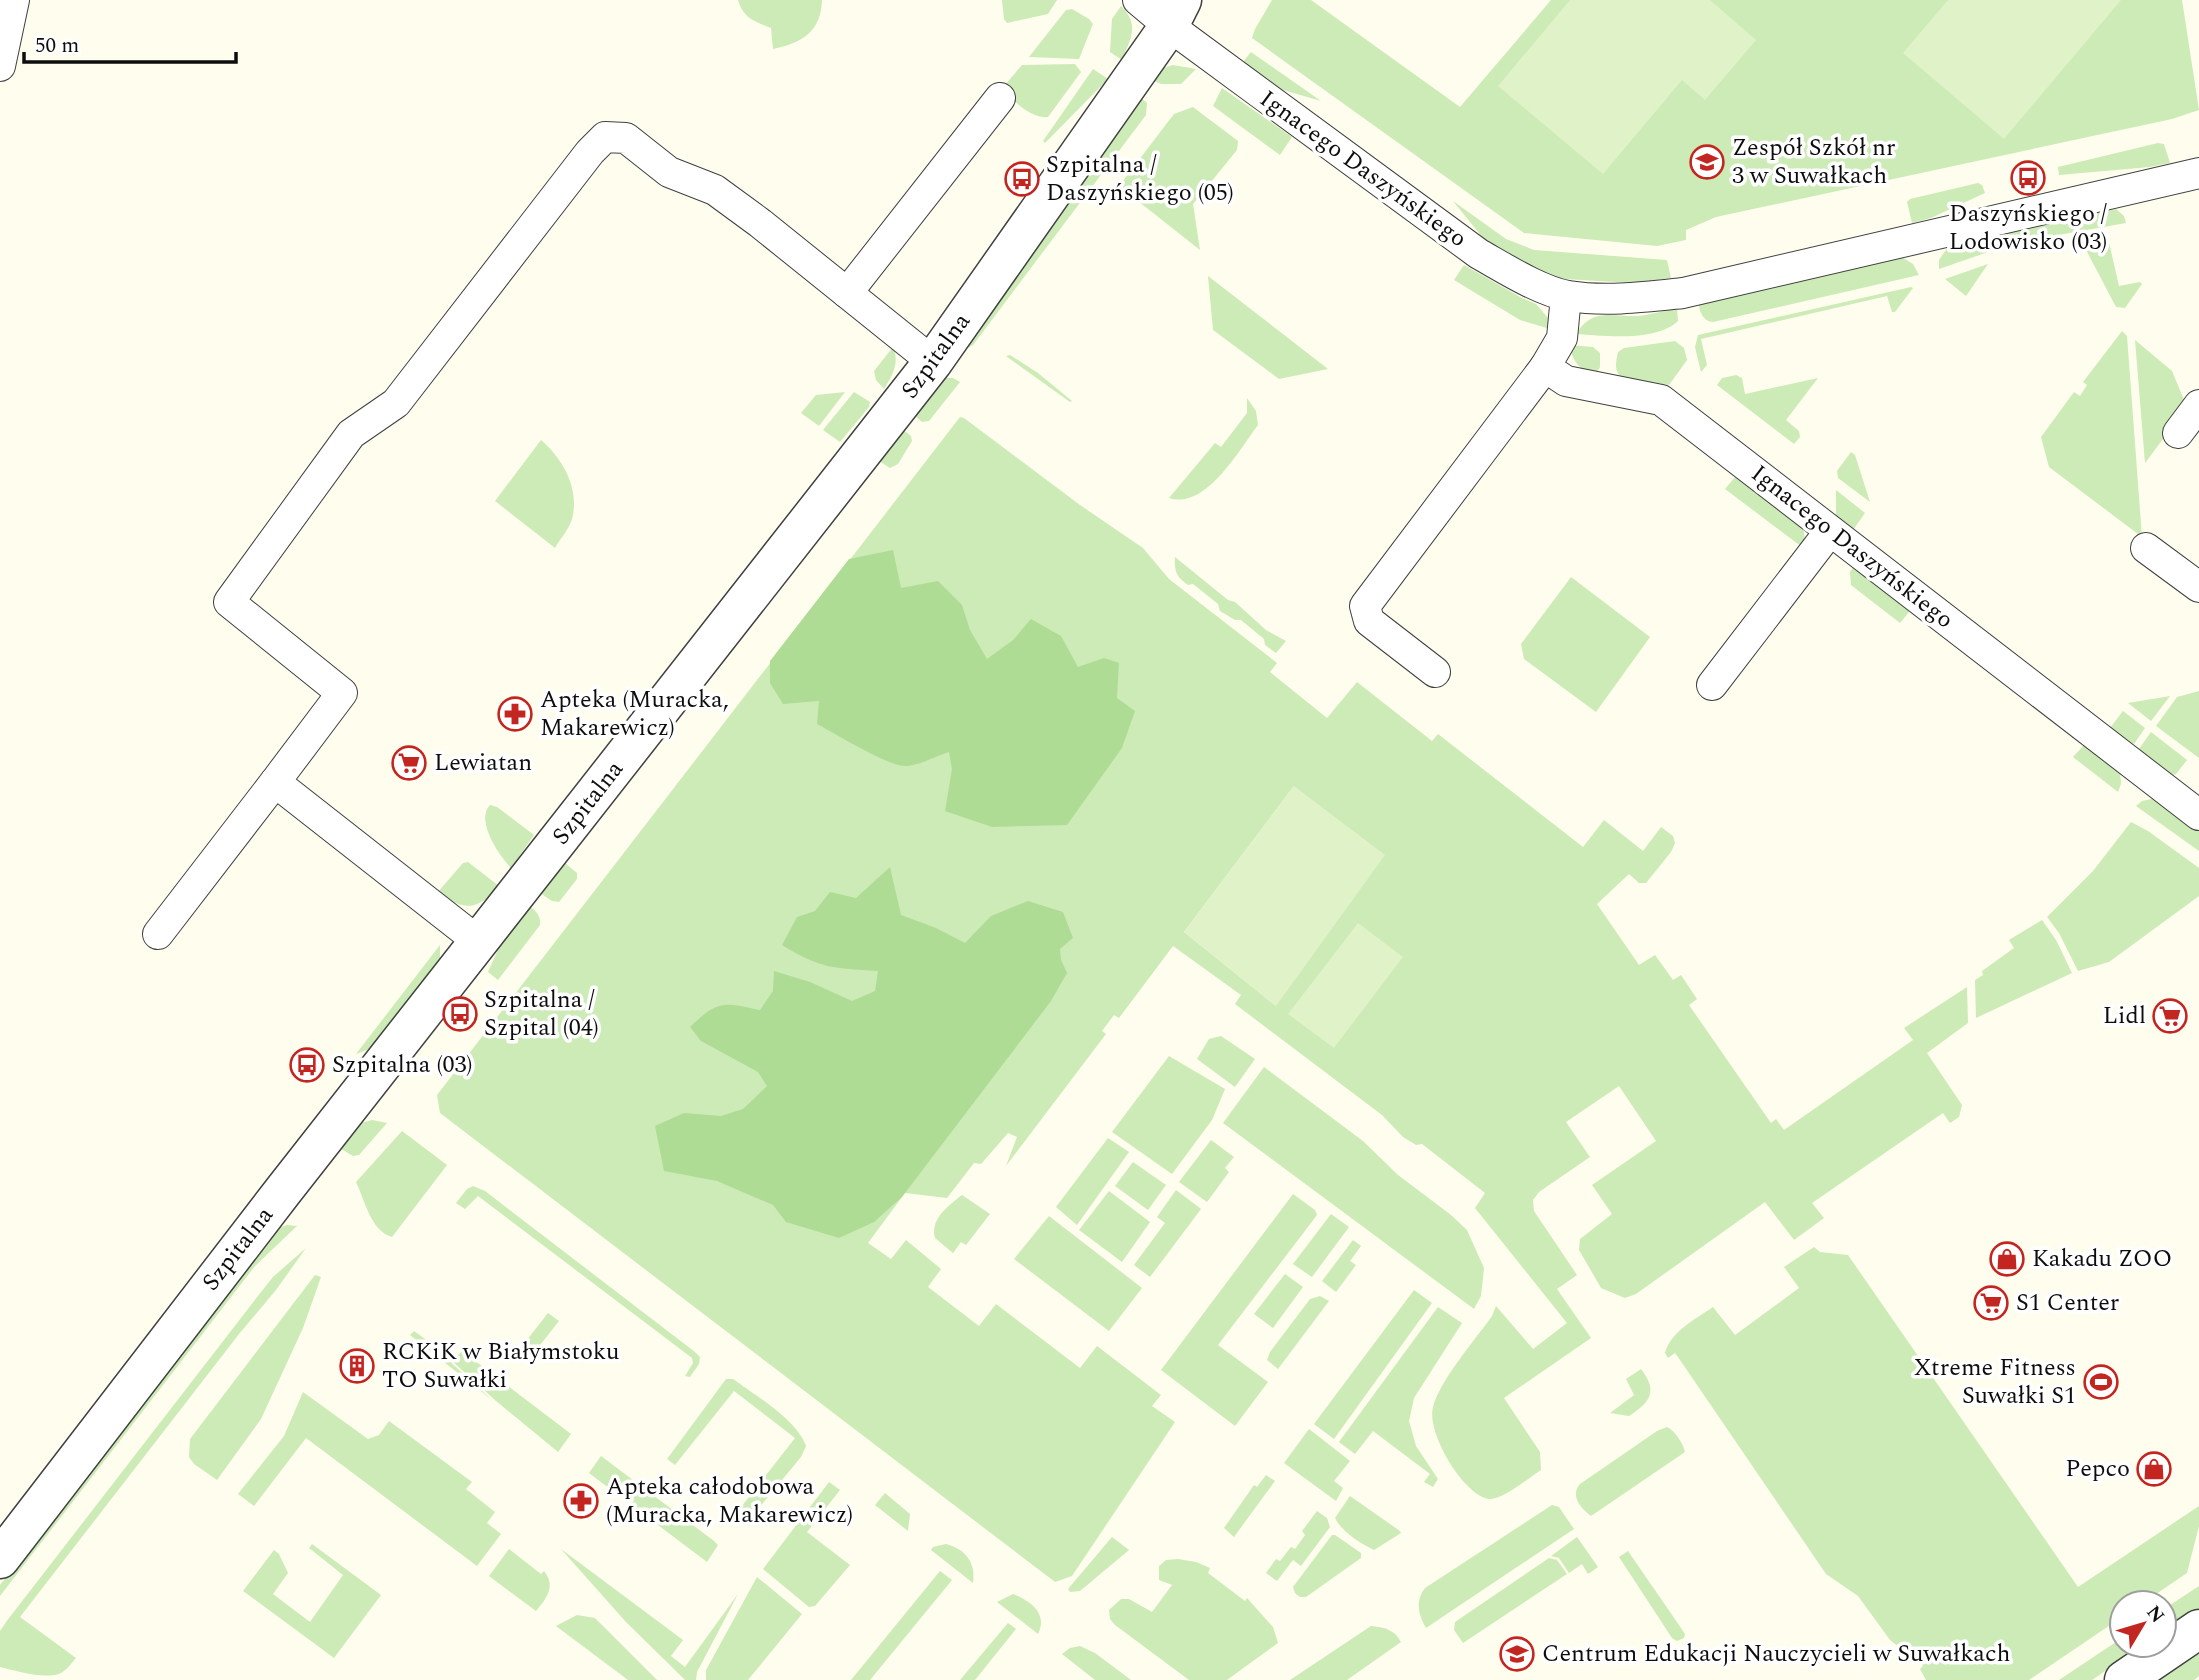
<svg xmlns="http://www.w3.org/2000/svg" width="2199" height="1680" font-family="Spectral,serif">
  <style>
    .green { fill: #cdebb6; fill-rule: evenodd }
    .forest { fill: #aedc94 }
    .pitch { fill: #e0f2c8 }
    .lines { fill: none; stroke-linecap: round; stroke-linejoin: round }
    .minor-casing { stroke: #404040; stroke-width: 32 }
    .tertiary-casing { stroke: #404040; stroke-width: 41 }
    .minor { stroke: #fff; stroke-width: 30 }
    .tertiary { stroke: #fff; stroke-width: 38 }
    .labels { text-anchor: middle; dominant-baseline: central; stroke-width: 7; stroke-linejoin: round; paint-order: stroke }
    .poi-label { font-size: 24px; fill: #0d0d0d; stroke: #fff; text-anchor: start }
    .street-label { font-size: 24px; fill: #0d0d0d; stroke: #fff }
  </style>
  <rect width="100%" height="100%" fill="#fffdee"/>
  <g class="green">
    <path d="M738,0h84c-1,32 -20,43 -49,49l-2,-21c-17,-7 -27,-9 -33,-28z"/>
    <path d="M1002,0h55l-9,14 -41,9 -3,-4z"/>
    <path d="M1272,0h39l149,107 91,-107h631l17,110 -27,9 -456,98 -30,13v10l-29,6 -133,-13 -272,-195 3,-9z"/>
    <path d="M1121,6c19,19 10,32 1,54l-12,-8 2,-33z"/>
    <path d="M1072,9l17,10 4,5 -14,35 -50,-2 37,-47z"/>
    <path d="M1251,52l70,49 -45,-13 -33,-26z"/>
    <path d="M1075,64l6,8 -33,45c-17,2 -39,-17 -43,-32l17,-20z"/>
    <path d="M1173,65l23,4 -15,15h-20l-11,-5 13,-11z"/>
    <path d="M1093,69l15,10 -63,64 -2,-2z"/>
    <path d="M1222,88l70,49 -12,18 -67,-49z"/>
    <path d="M1139,96l8,7 -1,12 -173,230 -7,4z"/>
    <path d="M1193,107l45,34 -1,9 -44,54 7,46 -81,-64 55,-72z"/>
    <path d="M2158,143l6,1 6,19 -20,4 -91,8 -1,-8z"/>
    <path d="M1978,183l4,2 3,8 -54,25 -19,5 -5,-21 3,-3z"/>
    <path d="M1453,201l53,38 28,11 133,10 4,18 -37,5 -70,-4 -29,-10 -48,-26z"/>
    <path d="M2116,209l8,7 2,7 -112,20 -75,26v-9l9,-13z"/>
    <path d="M2108,238l11,48 21,-4 2,2 -17,24 -9,-1 -31,-59 1,-6z"/>
    <path d="M1900,256l13,8 6,11 -206,47c-11,-1 -13,-11 -15,-20z"/>
    <path d="M1988,264l-22,32 -21,-17z"/>
    <path d="M1464,265l58,33 14,6 13,15 1,10 -30,-9 -66,-40z"/>
    <path d="M1208,276l120,93 -49,10 -66,-49z"/>
    <path d="M1911,287l2,1 -18,24h-3l-5,-16 -186,43 6,26 -6,7 -6,-25 3,-12z"/>
    <path d="M1677,308l1,13c-22,21 -73,15 -102,13 17,-27 35,-17 62,-18 13,-1 27,-6 39,-8z"/>
    <path d="M2122,331l5,5 15,201 -93,-70 -8,-30 33,-45 6,4 7,-11 -4,-3z"/>
    <path d="M2135,340l37,31 15,36 -42,56z"/>
    <path d="M1675,341l9,7 3,12 -18,25 -49,-8c-6,-9 -4,-15 -2,-25l6,-4z"/>
    <path d="M1569,345l24,2 7,6v14l-4,7c-16,-2 -24,-14 -27,-29z"/>
    <path d="M893,347c7,16 -1,29 -9,42l-8,-9 -2,-9z"/>
    <path d="M1010,355l28,18 34,28 -2,1 -64,-46z"/>
    <path d="M1736,375l6,3 3,16 73,-16 -32,42 13,11 1,6 -6,7 -77,-59 5,-7z"/>
    <path d="M942,378h11l7,4 -31,39 -7,1 -14,-12z"/>
    <path d="M845,392l-26,34 -18,-13 15,-18z"/>
    <path d="M854,392l16,10 -1,5 -29,35 -17,-12z"/>
    <path d="M1247,398l9,13 2,14c-19,25 -52,85 -89,73l46,-55 6,4 26,-34z"/>
    <path d="M960,417l4,1 116,87 63,43 26,31 108,84 -7,9 57,46 30,-36 75,59 6,-7 145,113 21,-27 39,31 18,-24 12,9 2,7 -4,9 -25,31h-7l-10,-9 -32,30 42,61 16,-10 18,25 8,-5 16,24 -8,6 82,118 5,-4 8,11 129,-90 -9,-12 63,-41 1,36 -41,30 35,52 -3,12 -9,6 -7,-10 -131,90 12,15 -30,22 -29,-38 -129,92 -11,4 -24,-10 -22,-38 1,-11 32,-25 -20,-29 64,-44 -37,-55 -53,36 24,35 -51,35 -6,8 1,11 43,64 -20,14 34,49 -87,60 36,54 1,18c-11,7 -40,31 -52,29 -26,-4 -63,-67 -56,-92 7,-27 42,-67 59,-91l4,-10 37,43 34,-26 -92,-115 10,-15 -63,-49 -6,1 -13,-8 -21,-22 -147,-111 6,-9 -68,-49 -54,72 -5,-3 -12,16 4,3 -100,132 11,-29 -9,-4 -27,31 -7,-1 -27,35 -42,-5 -37,50 23,16 15,-19 35,29 -13,18 51,39 17,-22 84,64 17,-22 64,49 -9,11 23,16 -103,154 -17,6 -615,-469 -3,-18zM1294,786l-18,220 -92,-74z"/>
    <path d="M896,424l15,12 1,5 -14,23 -8,4 -19,-12z"/>
    <path d="M541,440c22,19 39,49 31,79 -3,10 -12,20 -17,29l-60,-47z"/>
    <path d="M1851,452l4,3 15,47 -32,-24 -1,-7z"/>
    <path d="M1736,476l67,51 2,13 -3,7 -77,-58z"/>
    <path d="M1836,490l29,23 -12,17 -17,-13z"/>
    <path d="M1175,557l53,43 7,2 31,28 20,11 -10,12 -11,-8 -1,-6 -23,-19h-6l-15,-9 -2,-7 -25,-20 -5,1c-11,-8 -14,-13 -13,-28z"/>
    <path d="M1855,564l54,42v6l-9,11 -49,-38 -1,-13z"/>
    <path d="M1571,577l79,60 -54,75 -72,-53 -3,-15z"/>
    <path d="M2199,691v67l-43,-32 21,-29z"/>
    <path d="M2170,696l-19,25 -23,-18z"/>
    <path d="M2123,711l22,17 -11,16 -24,-16z"/>
    <path d="M2151,732l36,28 -11,14 -3,1 -34,-26z"/>
    <path d="M2084,745h4l32,26 1,13 -3,8 -45,-35z"/>
    <path d="M2156,798l43,32v21l-63,-45 6,-5z"/>
    <path d="M490,805l7,2 37,28 -23,33c-12,-12 -36,-48 -21,-63z"/>
    <path d="M2131,822l17,9 51,37v28l-90,66 -31,9 -19,-38 -12,-16 46,-46z"/>
    <path d="M560,859l17,14v6l-18,23 -7,-1 -15,-10z"/>
    <path d="M468,862l31,24c-22,25 -33,25 -62,7l26,-30z"/>
    <path d="M525,903c9,6 16,11 15,22l-42,55 -10,-8 21,-47z"/>
    <path d="M2042,920l14,20 16,33 -96,45 -1,-38 8,-5 -1,-4 32,-23 -5,-8z"/>
    <path d="M440,945v14l-10,15 -57,74 -17,6z"/>
    <path d="M1221,1036l34,23 -20,28 -38,-28 12,-20z"/>
    <path d="M1169,1056l56,33 -13,31 -40,54 -60,-42z"/>
    <path d="M1264,1067l99,74 35,34 53,40 16,15 17,38 -3,28 -7,13 -251,-186z"/>
    <path d="M372,1120l15,3 -28,32 -6,1 -15,-9 23,-24z"/>
    <path d="M402,1131l45,34 -55,72c-21,-6 -27,-36 -36,-55z"/>
    <path d="M1108,1138l21,14 -52,73 -21,-18z"/>
    <path d="M1211,1140l23,17 -9,11 4,4 -22,30 -28,-20z"/>
    <path d="M1133,1162l33,23 -18,25 -33,-24z"/>
    <path d="M473,1186l12,5 210,161 5,5 -1,7 -9,13 -5,-1 8,-13 -1,-5 -214,-162 -13,13 -9,-6 11,-14z"/>
    <path d="M1176,1190l25,19 -51,68 -16,-12 31,-42 -8,-6z"/>
    <path d="M1109,1191l41,31 -28,40 -43,-32z"/>
    <path d="M1293,1194l22,16 2,5 -99,130 50,37 -33,44 -74,-56z"/>
    <path d="M962,1195l28,19 -24,31 -5,-3 -8,11 -18,-15c-5,-19 13,-32 27,-43z"/>
    <path d="M1331,1214l18,13 -37,50 -19,-13z"/>
    <path d="M1049,1216l93,72 -33,43 -95,-72z"/>
    <path d="M287,1225l10,1 -42,40 -255,330v-11l278,-357z"/>
    <path d="M1353,1240l8,6 -11,15 6,4 -20,27 -14,-11z"/>
    <path d="M1814,1247l6,5 28,3 230,332 121,-81v20l-12,47 -44,30h-21v14l-93,63h-103l-6,-11 3,-3 -13,-18 -5,4 -15,-12 -32,-44 -32,-22 -146,-214 -5,-7 -7,5 -3,-5c6,-22 31,-34 48,-46l22,28 64,-47 -15,-21z"/>
    <path d="M306,1248l-30,42 -37,44 -219,283 56,41c-5,6 -10,13 -17,16 -17,5 -42,-3 -59,-7v-36l6,-9 255,-330 12,-15z"/>
    <path d="M1285,1274l18,13 -30,41 -19,-14z"/>
    <path d="M315,1275l6,2 -18,51 -42,91 -44,61 -23,-16 -5,-7 1,-18z"/>
    <path d="M1414,1290l18,13 -98,136 -20,-15z"/>
    <path d="M1320,1296l9,5 -51,68 -11,-9 3,-8 40,-53z"/>
    <path d="M1438,1307l24,16 -48,75 -5,23 7,25 22,33 -5,8 -9,-5 6,-8 -57,-43 -18,23 -16,-12z"/>
    <path d="M548,1313l11,8 -26,33 -10,-9z"/>
    <path d="M414,1331l11,8 67,61 -82,-65z"/>
    <path d="M462,1351l109,83 -13,18 -62,-51 -44,-40z"/>
    <path d="M1641,1369c17,22 10,33 -12,47l-19,-3 24,-18 -8,-16z"/>
    <path d="M726,1379h7c22,16 64,41 73,67l-5,11 -47,57 -19,1 60,-77 -61,-47 -59,74 -8,-6z"/>
    <path d="M303,1392l65,47 11,-4 10,-14 83,61 -6,7 29,23 -8,11 14,11 -24,32 -171,-128 -52,68 -16,-12 46,-58z"/>
    <path d="M1667,1427c8,4 16,16 18,25l-94,64c-11,-8 -21,-21 -11,-32l77,-53z"/>
    <path d="M1309,1429l41,32 -16,20 9,7 -7,13 -52,-38z"/>
    <path d="M601,1456l113,85 4,4 -11,17 -118,-89z"/>
    <path d="M1266,1475l9,6 -41,56 -10,-9 30,-43 3,2z"/>
    <path d="M829,1482l11,8 -33,42 43,33 -35,41 -6,1 -46,-38z"/>
    <path d="M885,1493l25,21 -2,17 -33,-26z"/>
    <path d="M1350,1496l50,35 1,2 -27,17c-13,-6 -33,-19 -39,-32z"/>
    <path d="M1552,1505l7,2 15,22 -148,99c-8,-14 -11,-27 -1,-40z"/>
    <path d="M1317,1511l10,7 3,9 -29,39 -8,-6 -16,21 -11,-8 10,-14 4,2 11,-14 4,2 10,-14 -3,-4z"/>
    <path d="M1332,1535h3l26,18v5l-55,39h-6l-5,-4 -2,-6z"/>
    <path d="M1112,1537l17,13 -49,41 -10,1 -2,-3z"/>
    <path d="M1577,1537l21,30 -10,7 -6,-10 -13,9 -10,-15 -8,-2z"/>
    <path d="M312,1544l69,51 -47,63 -91,-67 31,-41 5,4 9,19 -15,21 37,28 33,-47 -34,-27z"/>
    <path d="M946,1544c19,5 30,18 27,39l-42,-33 2,-3z"/>
    <path d="M509,1549l32,25 3,-3c12,15 3,27 -8,40l-47,-35z"/>
    <path d="M561,1549l122,91 -12,16 14,11 53,-73 -41,78 -1,8h-11l-6,-6 -53,-52z"/>
    <path d="M1628,1551l53,77 4,6 -1,4 -7,3 -5,-3 -53,-81z"/>
    <path d="M1549,1558l8,2 10,14 -104,69 -9,-13 1,-8z"/>
    <path d="M1178,1559l18,3 14,6 -2,5 37,28 2,-3 26,29 5,16 -51,37h-38l-74,-55 -5,-6 -1,-9 12,-11h8l23,13 20,-27 -13,-5v-14l7,-6z"/>
    <path d="M940,1571l12,9 -82,100h-19z"/>
    <path d="M757,1577l45,37 -54,66h-42v-10z"/>
    <path d="M2199,1586v22l-35,23v-22z"/>
    <path d="M1013,1594c18,7 35,20 25,40l-41,-32z"/>
    <path d="M577,1615l18,3 62,62h-29l-72,-54z"/>
    <path d="M1008,1623l8,6 -41,51h-15z"/>
    <path d="M1371,1626c13,1 24,4 30,16l-54,38h-57z"/>
    <path d="M2122,1638v7h21l-51,35h-33z"/>
    <path d="M1080,1646l15,7 36,27h-36l-33,-26 8,-6z"/>
    <path d="M2199,1648v28l-5,4h-42z"/>
  </g>
  <g class="forest">
    <path d="M893,550l8,38 37,-7 24,24 8,25 17,29 26,-19 18,-21 30,17 17,31 26,-9 15,5 -2,35 18,13 -13,37 -55,77 -75,2 -47,-16 7,-42 -3,-17c-13,4 -29,13 -42,14 -16,2 -73,-33 -90,-42l2,-23 -36,3 -13,-21v-22l79,-102z"/>
    <path d="M890,867l11,48 35,13 29,15 26,-27 37,-15 35,11 10,26 -13,11 1,11 6,13 -16,28 -149,196 -28,25 -35,16 -53,-16 -13,-17 -56,-24 -53,-10 -9,-45 29,-13 37,3 22,-7 24,-23 -9,-14 -57,-31 -11,-14c28,-27 33,-25 70,-17l13,-19 1,-20 36,11 42,19 23,-10 3,-20c-45,-3 -57,-2 -96,-26l15,-28 18,-6 15,-19 26,6z"/>
  </g>
  <g class="pitch">
    <path d="M1570,0h140l46,40 -51,60 -23,-20 -79,94 -105,-88z"/>
    <path d="M1948,0h173l-117,139 -101,-86z"/>
    <path d="M1294,786l91,69 -109,151 -92,-74z"/>
    <path d="M1358,923l45,34 -69,91 -46,-34z"/>
  </g>
  <g class="lines">
    <defs>
      <g id="minor">
        <path d="M1138,0l31,26 310,228c25,14 61,37 89,42 38,6 77,1 115,-3l516,-120"/>
        <path d="M0,66l14,-66"/>
        <path d="M847,293l153,-195"/>
        <path d="M1566,296l-4,42 -17,29 21,14 95,19 538,415"/>
        <path d="M2178,433l21,-28"/>
        <path d="M2146,548l53,39"/>
        <path d="M1435,672l-66,-51 -4,-15 180,-239"/>
        <path d="M1712,685l118,-154"/>
        <path d="M158,934l117,-152"/>
        <path d="M479,942l-204,-160 67,-89 -113,-91 122,-168 45,-31 194,-251 15,-15 21,1 43,34 46,18 45,33 173,139"/>
      </g>
      <g id="tertiary">
        <path d="M0,1559l283,-368 650,-829 236,-336 13,-26"/>
        <path d="M2124,1680l75,-51"/>
      </g>
    </defs>
    <use href="#minor" class="minor-casing"/>
    <use href="#tertiary" class="tertiary-casing"/>
    <use href="#minor" class="minor"/>
    <use href="#tertiary" class="tertiary"/>
  </g>
  <defs>
    <symbol id="school-ring" viewBox="-11 -11 22 22"><circle r="9.5" fill="#fff" stroke="#c32620" stroke-width="1.5"/><path d="M0-5L7-2L0 1L-7-2ZM-4 1L0 2.5L4 1V4Q0 6-4 4Z" fill="#c32620"/></symbol>
    <symbol id="bus-ring" viewBox="-11 -11 22 22"><circle r="9.5" fill="#fff" stroke="#c32620" stroke-width="1.5"/><path d="M-5-6H5V4H4V6H2V4H-2V6H-4V4H-5ZM-3.5-4V0h7V-4ZM-3.5 1.2v1.5H-2V1.2ZM2 1.2v1.5H3.5V1.2Z" fill="#c32620"/></symbol>
    <symbol id="pharmacy-ring" viewBox="-11 -11 22 22"><circle r="9.5" fill="#fff" stroke="#c32620" stroke-width="1.5"/><path d="M-2-6h4v4h4v4h-4v4h-4v-4h-4v-4h4Z" fill="#c32620"/></symbol>
    <symbol id="supermarket-ring" viewBox="-11 -11 22 22"><circle r="9.5" fill="#fff" stroke="#c32620" stroke-width="1.5"/><path d="M-6-5.5h2.5l.6 2H6L4.5 2H-2.5L-4.4-4H-6ZM-1.5 3.2a1.3 1.3 0 1 0 .1 0ZM3 3.2a1.3 1.3 0 1 0 .1 0Z" fill="#c32620"/></symbol>
    <symbol id="shop-ring" viewBox="-11 -11 22 22"><circle r="9.5" fill="#fff" stroke="#c32620" stroke-width="1.5"/><path d="M-5-2.5h2.3a2.7 3.5 0 0 1 5.4 0H5L5.5 6h-11ZM-1.5-2.5h3a1.5 2.3 0 0 0-3 0Z" fill="#c32620"/></symbol>
    <symbol id="building-ring" viewBox="-11 -11 22 22"><circle r="9.5" fill="#fff" stroke="#c32620" stroke-width="1.5"/><path d="M-4-6H4V6H1V3H-1V6H-4ZM-2.5-4.3h1.7v1.8h-1.7ZM.8-4.3h1.7v1.8H.8ZM-2.5-1h1.7V.8h-1.7ZM.8-1h1.7V.8H.8Z" fill="#c32620"/></symbol>
    <symbol id="stadium-ring" viewBox="-11 -11 22 22"><circle r="9.5" fill="#fff" stroke="#c32620" stroke-width="1.5"/><path d="M0-5a6.5 5 0 1 0 0 10a6.5 5 0 1 0 0-10ZM-3.5-1.8h7v3.6h-7Z" fill="#c32620"/></symbol>
  </defs>
  <g fill-rule="evenodd">
    <use href="#school-ring" x="1688" y="143" width="38" height="38"/>
    <use href="#bus-ring" x="2009" y="159" width="38" height="38"/>
    <use href="#bus-ring" x="1003" y="160" width="38" height="38"/>
    <use href="#pharmacy-ring" x="496" y="695" width="38" height="38"/>
    <use href="#supermarket-ring" x="390" y="744" width="38" height="38"/>
    <use href="#bus-ring" x="441" y="995" width="38" height="38"/>
    <use href="#supermarket-ring" x="2151" y="997" width="38" height="38"/>
    <use href="#bus-ring" x="288" y="1046" width="38" height="38"/>
    <use href="#shop-ring" x="1988" y="1240" width="38" height="38"/>
    <use href="#supermarket-ring" x="1972" y="1284" width="38" height="38"/>
    <use href="#building-ring" x="338" y="1347" width="38" height="38"/>
    <use href="#stadium-ring" x="2082" y="1363" width="38" height="38"/>
    <use href="#shop-ring" x="2135" y="1450" width="38" height="38"/>
    <use href="#pharmacy-ring" x="562" y="1482" width="38" height="38"/>
    <use href="#school-ring" x="1498" y="1635" width="38" height="38"/>
  </g>
  <g class="labels">
    <g class="poi-label">
      <text x="1732" y="148">Zespół Szkół nr<tspan x="1732" dy="28">3 w Suwałkach</tspan></text>
      <text x="1046" y="165">Szpitalna /<tspan x="1046" dy="28">Daszyńskiego (05)</tspan></text>
      <text x="2028" y="214" text-anchor="middle">Daszyńskiego /<tspan x="2028" dy="28">Lodowisko (03)</tspan></text>
      <text x="540" y="700">Apteka (Muracka,<tspan x="540" dy="28">Makarewicz)</tspan></text>
      <text x="434" y="763">Lewiatan</text>
      <text x="484" y="1000">Szpitalna /<tspan x="484" dy="28">Szpital (04)</tspan></text>
      <text x="2146" y="1016" text-anchor="end">Lidl</text>
      <text x="332" y="1065">Szpitalna (03)</text>
      <text x="2032" y="1259">Kakadu ZOO</text>
      <text x="2016" y="1303">S1 Center</text>
      <text x="382" y="1352">RCKiK w Białymstoku<tspan x="382" dy="28">TO Suwałki</tspan></text>
      <text x="2076" y="1368" text-anchor="end">Xtreme Fitness<tspan x="2076" dy="28">Suwałki S1</tspan></text>
      <text x="2130" y="1469" text-anchor="end">Pepco</text>
      <text x="606" y="1487">Apteka całodobowa<tspan x="606" dy="28">(Muracka, Makarewicz)</tspan></text>
      <text x="1542" y="1654">Centrum Edukacji Nauczycieli w Suwałkach</text>
    </g>
    <g class="street-label">
      <text transform="translate(1363 169) rotate(36)">Ignacego Daszyńskiego</text>
      <text transform="translate(936 356) rotate(-54)">Szpitalna</text>
      <text transform="translate(1852 547) rotate(38)">Ignacego Daszyńskiego</text>
      <text transform="translate(588 803) rotate(-52)">Szpitalna</text>
      <text transform="translate(238 1249) rotate(-52)">Szpitalna</text>
    </g>
  </g>
  <g transform="translate(2143 1624) rotate(52)"><circle r="33" fill="#ffffff" stroke="#9e9e9e" stroke-width="2"/>
  <path d="M0-5L12 26L0 18L-12 26Z" fill="#c32620"/>
  <text y="-10" font-size="19" font-weight="bold" text-anchor="middle" fill="#0d0d0d">N</text>
  </g>
  <path d="M24 52v10h212v-10" fill="none" stroke="#0d0d0d" stroke-width="3.5"/>
  <text x="35" y="52" font-size="21" fill="#0d0d0d" stroke="#ffffff" stroke-width="5" paint-order="stroke">50 m</text>
</svg>
